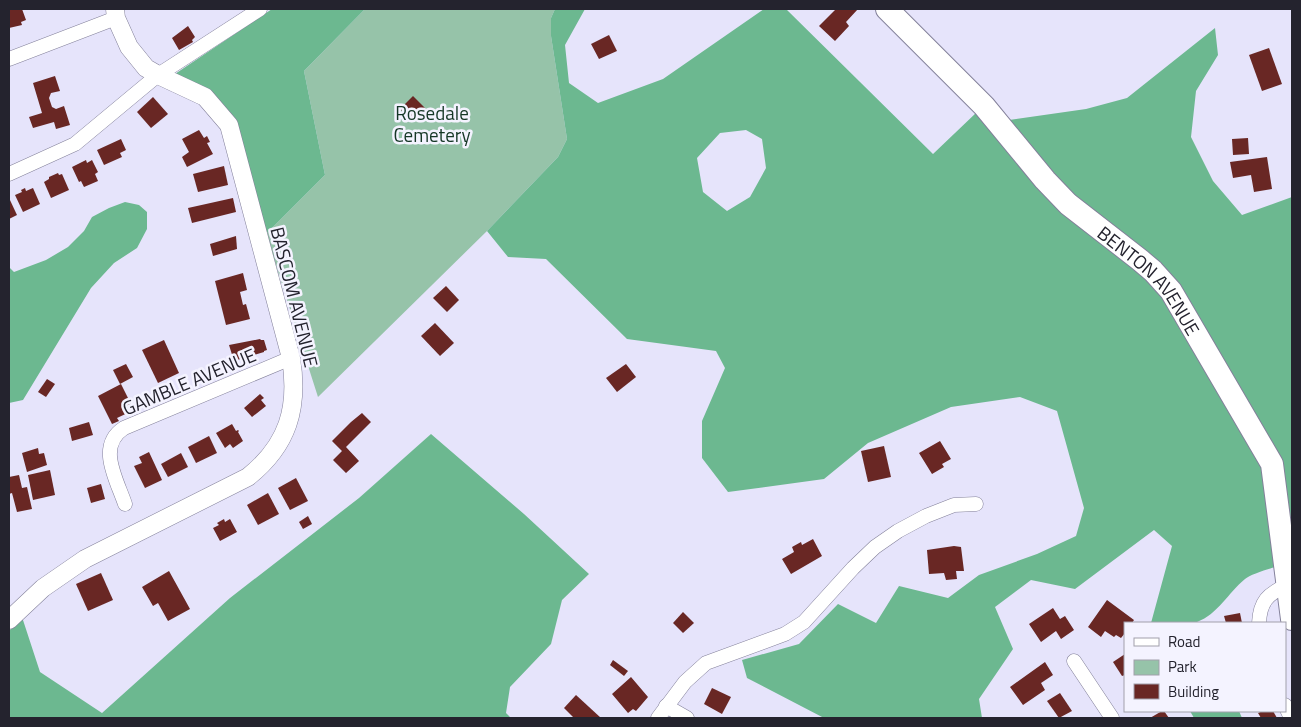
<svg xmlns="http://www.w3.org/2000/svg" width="1301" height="727" font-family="'Titillium Web',sans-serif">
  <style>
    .green { fill: #96c3a9 }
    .forest { fill: #6cb890; fill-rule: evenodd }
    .building { fill: #692724 }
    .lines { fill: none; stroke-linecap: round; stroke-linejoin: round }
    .minor-casing { stroke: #83809a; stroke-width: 15 }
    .tertiary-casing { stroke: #83809a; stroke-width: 19 }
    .primary-casing { stroke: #83809a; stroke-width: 24 }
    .minor { stroke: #fff; stroke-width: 14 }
    .tertiary { stroke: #fff; stroke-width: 18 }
    .primary { stroke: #fff; stroke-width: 22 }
    .labels { text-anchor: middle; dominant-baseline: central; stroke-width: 5; stroke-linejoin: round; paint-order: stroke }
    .park-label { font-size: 19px; fill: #153726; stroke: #f4f3ff }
    .street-label { font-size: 19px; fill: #24232e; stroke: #f4f3ff }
  </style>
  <rect width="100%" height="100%" fill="#e6e4fb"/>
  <path class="green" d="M365,9h190l-4,9v18l16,103 -9,18 -71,74 -169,166 -52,-163 59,-59 -21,-104z"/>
  <g class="forest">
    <path d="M272,9h93l-61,62 21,104 -59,59 -22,-86 -11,-25 -58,-49z"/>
    <path d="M555,9h30l-20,36 4,38 29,20 65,-24 101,-70h22l147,145 44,-42 32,8 77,-11 41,-11 88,-70 3,27 -22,36 -5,46 22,44 29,34 50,-18v367c-9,0 -40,9 -47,15 -17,14 -27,35 -48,43 -11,4 -34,1 -46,1l21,-77 -18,-16 -79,59 -44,-9 -36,27 18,42 -34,50 3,19h-158l-77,-40 -5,-18 57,-16 39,-40 38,19 23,-37 49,12 31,-23 58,-21 39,-18 8,-28 -27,-97 -37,-14 -69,10 -83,36 -44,36 -96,13 -26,-34v-37l23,-53 -9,-17 -89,-12 -81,-80 -38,-2 -21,-26 71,-74 9,-18 -16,-103v-18zM746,130l16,9 4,29 -16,29 -23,14 -24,-19 -6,-34 23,-25z"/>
    <path d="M125,202l14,3 8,7v17l-10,19 -23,15 -23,25 -68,112 -14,3v-136l5,5 32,-12 22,-13 16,-16 8,-14 17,-9z"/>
    <path d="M431,434l93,80 65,60 -27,26 -11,44 -41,43 -4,26 5,5h-502v-87l13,-14 18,55 62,41 128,-115 129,-100z"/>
    <path d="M1190,711h49l3,7h-48z"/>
  </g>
  <g class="building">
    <path d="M9,9h13l4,11 -5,2 1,3 -13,3z"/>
    <path d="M836,9h22l-12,13 3,4 -14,15 -16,-15z"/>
    <path d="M188,26l7,11 -3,3 1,2 -14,8 -7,-12z"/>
    <path d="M609,35l8,16 -18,8 -8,-15z"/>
    <path d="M1269,48l13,36 -20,7 -13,-36z"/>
    <path d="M55,76l5,15 -9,2 -2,5 3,9 4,2 8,-3 6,19 -14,4 -2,-7 -21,6 -4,-11 13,-4 -9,-30z"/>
    <path d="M413,96l13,13 -12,13 -14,-13z"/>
    <path d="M153,97l15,17 -17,14 -14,-16z"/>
    <path d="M199,130l5,8 3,-2 3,6 -3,1 6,11 -26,13 -5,-10 7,-5 -7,-13z"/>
    <path d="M1248,138l1,16 -16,1 -1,-16z"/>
    <path d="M121,139l5,11 -6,3 2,4 -18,8 -7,-15z"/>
    <path d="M1267,157l5,32 -18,3 -3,-17 -18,3 -3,-16z"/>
    <path d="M86,160l1,3 5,-3 6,12 -3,2 3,7 -14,6 -3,-6 -2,1 -7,-15z"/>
    <path d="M224,166l4,19 -30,7 -5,-18z"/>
    <path d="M58,173l1,2 3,-1 7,16 -18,8 -7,-16 5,-3v-2z"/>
    <path d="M25,188l1,3 7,-3 7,16 -17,8 -8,-17 7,-3 -1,-2z"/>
    <path d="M9,198l8,17 -8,4z"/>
    <path d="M233,198l3,14 -44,11 -4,-15z"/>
    <path d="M236,236l1,13 -24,7 -3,-12z"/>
    <path d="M243,273l4,17 -7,2 3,13 3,-1 4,15 -24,6 -11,-44z"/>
    <path d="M446,286l13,14 -12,12 -14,-14z"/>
    <path d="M435,323l19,20 -14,13 -19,-20z"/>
    <path d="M260,339l1,1h3l3,10 -3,1v1l-30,9 -5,-16z"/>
    <path d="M164,340l15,33 -21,10 -16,-33z"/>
    <path d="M126,364l7,13 -13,7 -7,-14z"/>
    <path d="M626,364l10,13 -19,15 -11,-14z"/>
    <path d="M47,379l8,5 -9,13 -8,-5z"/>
    <path d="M121,384l13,26 -17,8 2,3 -7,3 -14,-28z"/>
    <path d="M260,394l4,4 -3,2 5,6 -14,11 -8,-9z"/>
    <path d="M362,413l9,9 -25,25 13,14 -13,12 -13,-13 9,-9 -10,-10 19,-19z"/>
    <path d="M89,422l4,13 -21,6 -3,-13z"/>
    <path d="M232,424l4,7 2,-1 1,1 -1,1 5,9 -10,7 -3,-4 -5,4 -9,-15z"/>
    <path d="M209,436l8,17 -21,10 -8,-16z"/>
    <path d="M940,441l11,18 -9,5 2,3 -12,7 -13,-21z"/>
    <path d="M884,446l7,31 -23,5 -7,-31z"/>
    <path d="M38,448l1,6 5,-1 3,12 -20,7 -5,-19z"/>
    <path d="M149,452l13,28 -17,8 -11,-22 8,-3 -3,-6z"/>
    <path d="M181,453l7,14 -20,10 -7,-13z"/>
    <path d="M50,470l5,25 -22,5 -5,-25z"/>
    <path d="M19,475l3,13 5,-1 5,22 -15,3 -5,-19 -3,1v-17z"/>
    <path d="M296,478l12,23 -18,9 -12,-22z"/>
    <path d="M101,484l4,15 -14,4 -4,-15z"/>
    <path d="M268,493l11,21 -21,11 -11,-20z"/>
    <path d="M308,516l4,8 -9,5 -4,-7z"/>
    <path d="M224,519l1,3 5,-3 7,13 -17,9 -7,-13 6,-3 -2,-2z"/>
    <path d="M813,539l9,17 -31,18 -9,-15 12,-7 -2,-5 9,-5 1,3z"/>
    <path d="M954,546l7,1 3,24h-8l1,8 -11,1 -2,-7 -15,1 -2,-24z"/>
    <path d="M169,571l21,38 -22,12 -10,-18 -5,3 -11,-19z"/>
    <path d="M101,573l12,27 -25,11 -12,-27z"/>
    <path d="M1107,600l27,20 -2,3h-7v10l-4,5 -5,-3 -2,2 -9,-6 -4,6 -13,-10z"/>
    <path d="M1053,608l7,11 5,-3 9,14 -13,9 -5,-8 -15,11 -12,-18z"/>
    <path d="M683,612l11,11 -11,10 -10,-10z"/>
    <path d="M1240,613l2,10h-16l-2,-7z"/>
    <path d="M1125,654v21l-3,1 -9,-14z"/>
    <path d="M613,660l15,11 -4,5 -14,-11z"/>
    <path d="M1045,662l8,13 -12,8 4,7 -22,15 -13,-18z"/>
    <path d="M631,677l17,20 -12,14 -3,-2 -5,4 -16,-19z"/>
    <path d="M712,688l19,9 -9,17 -18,-10z"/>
    <path d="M1060,693l12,18 -13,7 -12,-17z"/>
    <path d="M576,695l25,23h-27l-10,-10z"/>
    <path d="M1162,711h2l5,7h-19z"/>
    <path d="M1263,711h10l4,7h-16l-3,-5z"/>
  </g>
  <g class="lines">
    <defs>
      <g id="minor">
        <path d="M9,59l107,-41"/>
        <path d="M9,174l66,-30 83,-69 102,-66"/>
        <path d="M125,504c-8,-24 -29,-58 -1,-76l167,-70"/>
        <path d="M1259,623c1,-22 9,-29 28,-38"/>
        <path d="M1074,661l38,57"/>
        <path d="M1285,705l6,13"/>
        <path d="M666,706l21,12"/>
        <path d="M658,718l27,-36 21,-19 79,-29 19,-12 49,-54 22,-21 23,-16 28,-15 28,-11 22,-1"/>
      </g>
      <path id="tertiary" d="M9,620l34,-32 42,-29 163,-82c40,-32 51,-69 43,-119l-62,-233 -24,-28 -47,-22 -12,-7 -17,-21 -13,-29 -1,-9"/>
      <g id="primary">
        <path id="s1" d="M887,9l97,97 61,74 23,24 72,56 13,11 18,20 101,173 20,155"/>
      </g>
    </defs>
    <use href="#minor" class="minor-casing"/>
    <use href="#tertiary" class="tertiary-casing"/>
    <use href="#primary" class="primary-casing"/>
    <use href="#minor" class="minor"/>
    <use href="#tertiary" class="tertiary"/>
    <use href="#primary" class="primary"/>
  </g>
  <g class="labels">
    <g class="park-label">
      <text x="432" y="112">Rosedale<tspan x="432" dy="22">Cemetery</tspan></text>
    </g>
    <g class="street-label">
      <text stroke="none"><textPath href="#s1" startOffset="379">BENTON AVENUE</textPath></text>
      <text transform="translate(295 297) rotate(76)">BASCOM AVENUE</text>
      <text transform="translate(189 381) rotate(-23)">GAMBLE AVENUE</text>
    </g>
  </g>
  <rect width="1301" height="727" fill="none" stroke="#24232e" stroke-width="20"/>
  <rect x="1124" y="622" width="162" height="90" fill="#f4f3ff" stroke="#a1a0ab"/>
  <rect x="1134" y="638" width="25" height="8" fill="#ffffff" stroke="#a1a0ab"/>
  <text x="1168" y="647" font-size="15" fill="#24232e">Road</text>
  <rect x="1134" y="660" width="25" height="15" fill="#96c3a9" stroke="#a1a0ab"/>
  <text x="1168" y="672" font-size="15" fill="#24232e">Park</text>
  <rect x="1134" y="684" width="25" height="15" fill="#692724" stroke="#a1a0ab"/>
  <text x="1168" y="697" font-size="15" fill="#24232e">Building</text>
</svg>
